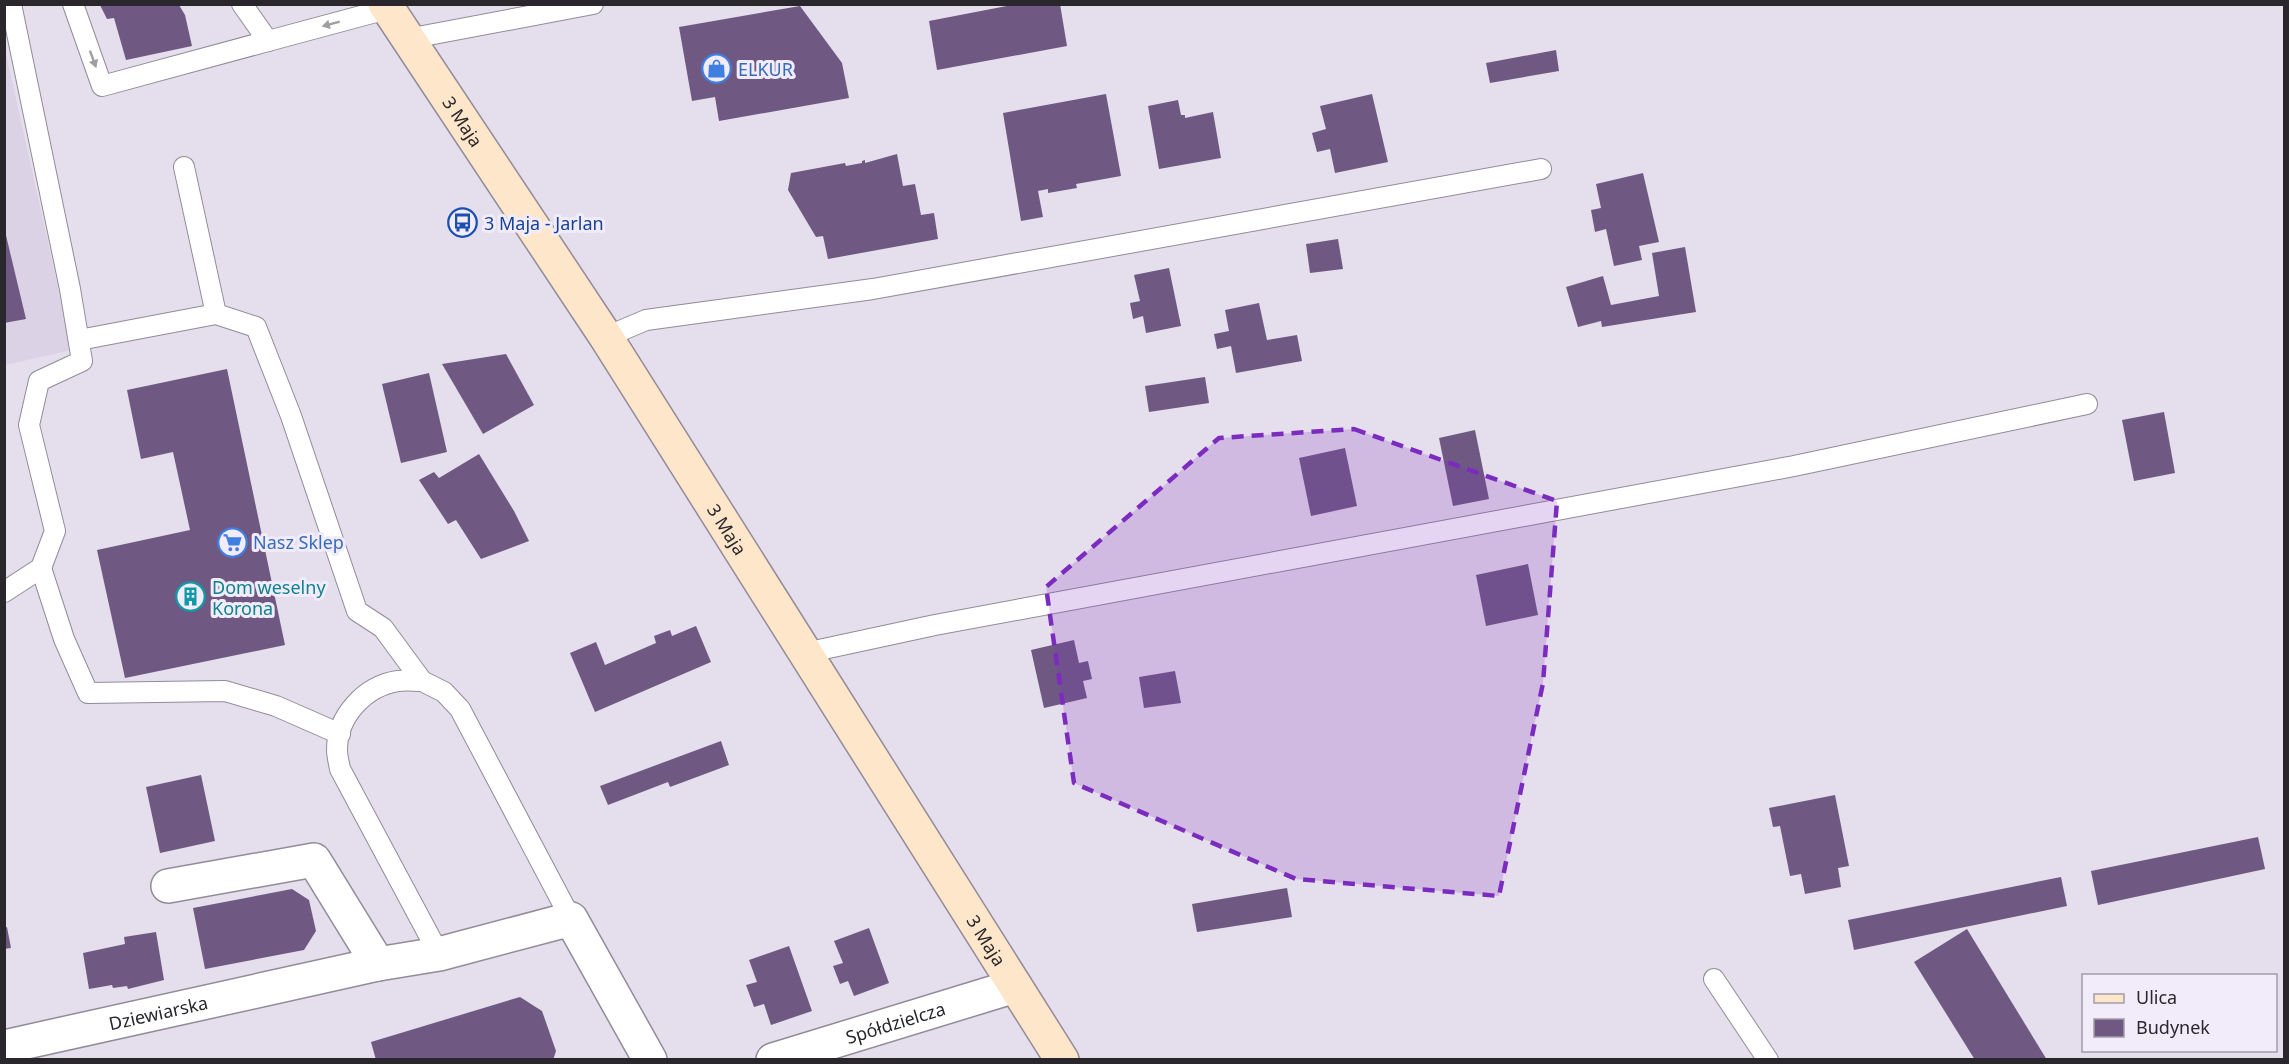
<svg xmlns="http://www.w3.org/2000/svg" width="2289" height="1064" font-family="'Noto Sans',sans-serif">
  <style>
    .built { fill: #dcd2e6 }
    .building { fill: #6f5983 }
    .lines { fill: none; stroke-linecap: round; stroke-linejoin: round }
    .lane-casing { stroke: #928b98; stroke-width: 22 }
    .street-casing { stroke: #928b98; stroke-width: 36 }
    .secondary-casing { stroke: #928b98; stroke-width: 36 }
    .lane { stroke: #fff; stroke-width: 20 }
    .street { stroke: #fff; stroke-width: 33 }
    .secondary { stroke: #fde6c9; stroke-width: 33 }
    .oneway { fill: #9f9ea0 }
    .marked { fill: #7b2cbf; fill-opacity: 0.2; stroke: #7b2cbf; stroke-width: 4.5; stroke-dasharray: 12 8; stroke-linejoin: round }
    .labels { text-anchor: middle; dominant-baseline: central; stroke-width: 6; stroke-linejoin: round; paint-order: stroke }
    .shop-label { font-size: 18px; fill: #366cbe; stroke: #f2ebfa; text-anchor: start }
    .street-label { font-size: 18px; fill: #29272c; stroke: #f2ebfa }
    .transit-label { font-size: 18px; fill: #164399; stroke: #f2ebfa; text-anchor: start }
    .culture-label { font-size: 18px; fill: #0d838f; stroke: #f2ebfa; text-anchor: start }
  </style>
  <rect width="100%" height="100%" fill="#e5deec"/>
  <path class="built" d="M4,45l68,305 -67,15h-1z"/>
  <g class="building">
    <path d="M1017,4h43l7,42 -130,24 -8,-49z"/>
    <path d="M100,5h79l6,10 7,31 -66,14 -12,-42 -7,1z"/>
    <path d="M800,6l42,57 7,35 -130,23 -4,-24 -23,4 -13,-74z"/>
    <path d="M1556,50l3,21 -69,12 -4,-20z"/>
    <path d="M1106,94l15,82 -45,8 1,4 -29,5v-4l-10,2 5,26 -22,4 -18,-108z"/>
    <path d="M1372,94l16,68 -53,11 -5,-24 -13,3 -5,-19 14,-4 -6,-23z"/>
    <path d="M1178,100l3,15h4v3l28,-6 8,46 -62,11 -11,-63z"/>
    <path d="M897,154l6,32 12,-2 6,31 13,-2 4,26 -110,20 -5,-23 -7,1 -28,-47 3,-17 54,-10 1,3 16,-3v-2l3,-1v3z"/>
    <path d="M1643,173l16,69 -20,4 3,14 -28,6 -8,-37 -11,3 -4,-22 10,-2 -5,-24z"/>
    <path d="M4,227l22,92 -22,4z"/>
    <path d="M1338,239l5,30 -33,4 -4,-29z"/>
    <path d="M1685,247l11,65 -94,15 -1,-6 -23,6 -12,-40 37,-11 8,29 48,-9 -7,-43z"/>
    <path d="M1169,268l12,58 -35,7 -3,-17 -10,3 -3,-16 10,-2 -6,-26z"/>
    <path d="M1259,303l8,37 30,-5 5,26 -66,12 -5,-27 -14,3 -3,-15 15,-3 -4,-21z"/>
    <path d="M506,354l28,51 -51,29 -41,-70z"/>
    <path d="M227,369l58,276 -160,33 -28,-128 93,-20 -17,-78 -32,7 -14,-69z"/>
    <path d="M429,373l18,79 -46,11 -19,-79z"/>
    <path d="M1205,377l4,26 -60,9 -4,-26z"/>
    <path d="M2164,412l11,61 -41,8 -12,-61z"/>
    <path d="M1475,430l14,69 -36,7 -14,-68z"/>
    <path d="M1345,448l12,58 -46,10 -12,-58z"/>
    <path d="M479,454l35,57 15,30 -48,18 -25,-39 -8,4 -29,-44 15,-8 5,6z"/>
    <path d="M1528,564l10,51 -52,11 -10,-51z"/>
    <path d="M696,626l15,36 -116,50 -25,-59 26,-11 9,23 51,-22 -2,-7 16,-6 2,6z"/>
    <path d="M1074,640l5,23 9,-2 4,18 -9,2 4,17 -43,10 -13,-58z"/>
    <path d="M1175,671l6,32 -37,5 -5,-31z"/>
    <path d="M721,741l8,24 -59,22 -2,-5 -60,23 -8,-19z"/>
    <path d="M201,775l14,66 -55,12 -14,-66z"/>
    <path d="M1835,795l14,71 -11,2 3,19 -36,7 -4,-20 -11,2 -10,-50 -7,1 -4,-19z"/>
    <path d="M2258,837l7,32 -167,36 -7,-34z"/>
    <path d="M2061,877l6,29 -213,44 -6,-30z"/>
    <path d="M1287,888l5,29 -95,15 -5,-28z"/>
    <path d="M292,889l17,11 7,31 -12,19 -99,19 -12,-61z"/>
    <path d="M7,927l4,21 -7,1v-21z"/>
    <path d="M869,928l20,55 -35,13 -6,-15 -8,3 -7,-18 10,-3 -9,-22z"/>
    <path d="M1967,929l80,131h-72l-61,-98z"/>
    <path d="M156,932l8,48 -36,9 -1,-3 -14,2 -1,-3 -23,4 -6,-36 42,-9 -1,-7z"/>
    <path d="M789,946l23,65 -41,14 -7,-21 -10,3 -8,-22 11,-3 -8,-22z"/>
    <path d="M520,997l22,14 14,40 -3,9h-177l-5,-18z"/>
  </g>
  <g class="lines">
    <defs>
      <g id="lane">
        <path d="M73,4l29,82 166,-45"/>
        <path d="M242,4l26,37 119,-32"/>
        <path d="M407,39l186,-35"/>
        <path d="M216,314l40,13 35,89 66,195 26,17 39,53 22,11 16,17 111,210"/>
        <path d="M606,337l40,-17 227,-31 668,-120"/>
        <path d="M79,340l137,-26 -32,-147"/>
        <path d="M41,568l23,71 24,54 137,-2 51,15 64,28"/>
        <path d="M4,592l37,-24 14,-37 -26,-106 10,-44 43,-20 -12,-72 -59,-285"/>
        <path d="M805,653l130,-28 859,-159 293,-62"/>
        <path d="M422,681c-8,0 -16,-1 -24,0 -33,5 -61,35 -61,69 0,6 2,13 3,19l99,185"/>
        <path d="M1714,979l54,81"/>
      </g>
      <g id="street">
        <path d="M168,886l146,-26 64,104"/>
        <path id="s1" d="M4,1047l374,-83 61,-10 132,-35 79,141"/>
        <path id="s2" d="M773,1060l242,-74"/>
      </g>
      <g id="secondary">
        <path id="s3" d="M385,4l221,333 456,723"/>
      </g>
    </defs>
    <use href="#lane" class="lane-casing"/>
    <use href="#street" class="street-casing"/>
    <use href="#secondary" class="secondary-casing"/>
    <use href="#lane" class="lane"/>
    <use href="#street" class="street"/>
    <use href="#secondary" class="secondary"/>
  </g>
  <defs><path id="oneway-solid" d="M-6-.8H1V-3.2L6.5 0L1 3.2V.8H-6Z" transform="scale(1.5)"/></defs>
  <g class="oneway">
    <use href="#oneway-solid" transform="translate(331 24) rotate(165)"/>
    <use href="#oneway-solid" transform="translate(93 59) rotate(70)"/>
  </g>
  <path class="marked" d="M1354,429l203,72 -14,182 -44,213 -203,-17 -222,-96 -28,-196 173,-149z"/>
  <defs>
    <symbol id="shop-ring" viewBox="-11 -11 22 22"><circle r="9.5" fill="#f2ebfa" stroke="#3f7fe0" stroke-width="1.5"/><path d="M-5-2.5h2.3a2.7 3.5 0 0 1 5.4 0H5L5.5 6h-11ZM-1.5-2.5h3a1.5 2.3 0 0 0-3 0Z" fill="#3f7fe0"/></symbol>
    <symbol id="bus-ring" viewBox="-11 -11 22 22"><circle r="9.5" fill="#f2ebfa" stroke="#1a4fb4" stroke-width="1.5"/><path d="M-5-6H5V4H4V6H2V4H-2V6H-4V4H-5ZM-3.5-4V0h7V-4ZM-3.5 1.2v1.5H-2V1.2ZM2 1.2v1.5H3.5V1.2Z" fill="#1a4fb4"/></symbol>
    <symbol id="supermarket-ring" viewBox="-11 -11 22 22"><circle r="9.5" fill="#f2ebfa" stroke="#3f7fe0" stroke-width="1.5"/><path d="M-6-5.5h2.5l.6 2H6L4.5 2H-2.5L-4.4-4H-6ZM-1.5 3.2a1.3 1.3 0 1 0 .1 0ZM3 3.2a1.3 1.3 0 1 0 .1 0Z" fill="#3f7fe0"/></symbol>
    <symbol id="building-ring" viewBox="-11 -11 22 22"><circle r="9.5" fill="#f2ebfa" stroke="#0f9aa8" stroke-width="1.5"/><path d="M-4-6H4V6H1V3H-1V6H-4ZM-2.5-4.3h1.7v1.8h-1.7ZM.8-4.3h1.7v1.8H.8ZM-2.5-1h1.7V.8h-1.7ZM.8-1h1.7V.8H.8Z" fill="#0f9aa8"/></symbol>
  </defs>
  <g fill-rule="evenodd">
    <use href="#shop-ring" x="700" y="52" width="33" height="33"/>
    <use href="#bus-ring" x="446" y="206" width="33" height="33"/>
    <use href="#supermarket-ring" x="216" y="526" width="33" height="33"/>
    <use href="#building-ring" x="174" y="580" width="33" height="33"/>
  </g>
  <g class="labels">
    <g class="shop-label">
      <text x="738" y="69">ELKUR</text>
      <text x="253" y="542">Nasz Sklep</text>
    </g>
    <g class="street-label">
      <text stroke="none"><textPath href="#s3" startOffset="141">3 Maja</textPath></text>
      <text stroke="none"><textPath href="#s3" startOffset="627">3 Maja</textPath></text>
      <text stroke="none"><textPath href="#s3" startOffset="1113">3 Maja</textPath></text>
      <text stroke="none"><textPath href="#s1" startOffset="158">Dziewiarska</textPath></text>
      <text stroke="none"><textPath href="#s2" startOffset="128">Spółdzielcza</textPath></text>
    </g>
    <g class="transit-label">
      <text x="484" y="223">3 Maja - Jarlan</text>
    </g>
    <g class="culture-label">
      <text x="212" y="587">Dom weselny<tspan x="212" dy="21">Korona</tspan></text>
    </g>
  </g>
  <rect width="2289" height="1064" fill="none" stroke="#29272c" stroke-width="12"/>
  <rect x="2082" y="974" width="195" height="78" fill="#f2ebfa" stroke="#a29da8" stroke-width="1.5"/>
  <rect x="2094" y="994" width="30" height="9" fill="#fde6c9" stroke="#a29da8" stroke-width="1.5"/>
  <text x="2136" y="1004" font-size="18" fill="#29272c">Ulica</text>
  <rect x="2094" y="1019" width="30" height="18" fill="#6f5983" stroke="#a29da8" stroke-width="1.5"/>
  <text x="2136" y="1034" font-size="18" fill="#29272c">Budynek</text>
</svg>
